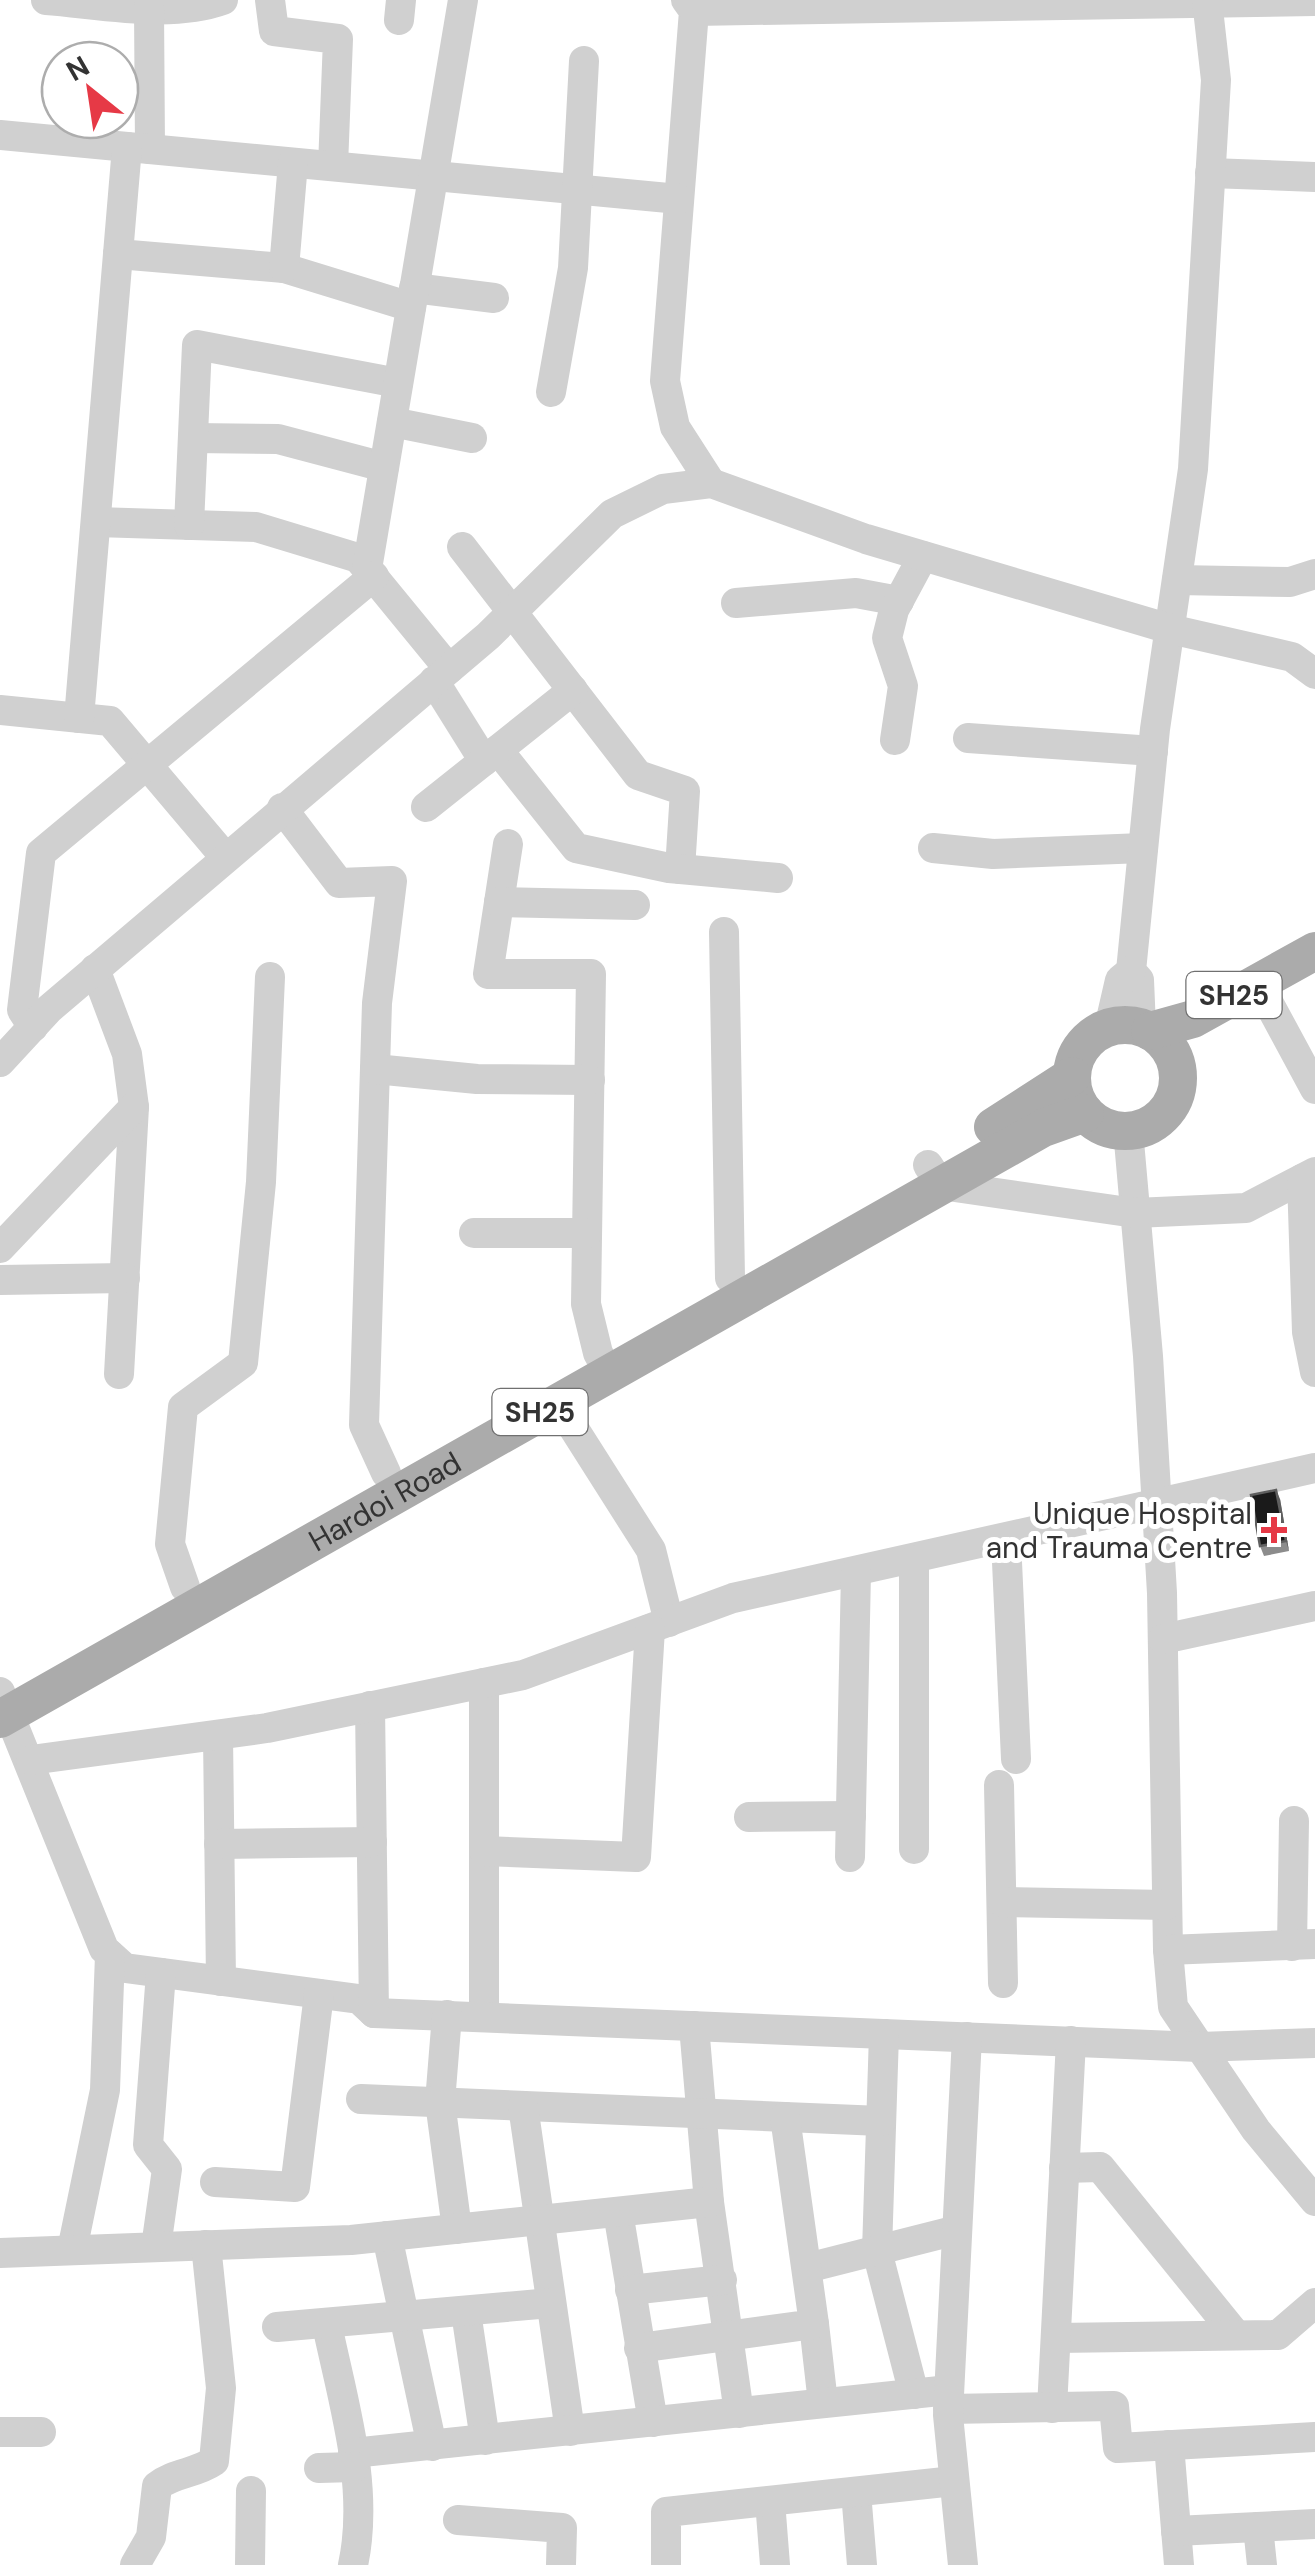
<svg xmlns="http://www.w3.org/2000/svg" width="1315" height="2565" font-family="'DM Sans',sans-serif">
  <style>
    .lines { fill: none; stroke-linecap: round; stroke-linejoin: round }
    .minor { stroke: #d0d0d0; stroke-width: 30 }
    .major { stroke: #ababab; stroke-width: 38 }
    .wall { fill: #8c8c8c }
    .shaded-wall { fill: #5f5f5f }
    .building { fill: #1a1a1a; stroke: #5f5f5f; stroke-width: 2.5 }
    .poi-dot { fill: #e63946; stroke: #fff; stroke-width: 4 }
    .labels { text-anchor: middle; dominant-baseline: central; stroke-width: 10; stroke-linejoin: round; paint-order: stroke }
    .shield { fill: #fff; stroke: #707070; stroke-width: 2.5 }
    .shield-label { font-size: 28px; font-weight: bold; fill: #333 }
    .street-label { font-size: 30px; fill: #333; stroke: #fff }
    .poi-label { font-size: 30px; fill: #333; stroke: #fff; text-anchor: end }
  </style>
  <rect width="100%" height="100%" fill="#fff"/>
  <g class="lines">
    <g class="minor">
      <path d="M46,0c54,4 125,19 177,0"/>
      <path d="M270,0l4,31 64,8 -5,127"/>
      <path d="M686,0l8,11 -29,370 10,46 36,56"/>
      <path d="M149,7l1,142"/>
      <path d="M694,11l621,-10"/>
      <path d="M399,20l2,-20"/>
      <path d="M0,135l679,64"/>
      <path d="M1210,173l105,4"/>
      <path d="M118,254l166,14 127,39"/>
      <path d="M284,268l9,-105"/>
      <path d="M414,288l80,10"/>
      <path d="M551,392l22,-124 11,-207"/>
      <path d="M392,422l80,16"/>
      <path d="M193,438l85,1 106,28"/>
      <path d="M96,522l160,5 102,31 91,111"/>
      <path d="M189,525l8,-180 201,38"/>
      <path d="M462,547l176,228 47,16 -5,78"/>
      <path d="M367,569l96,-569"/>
      <path d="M1177,580l113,2 25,-8"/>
      <path d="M736,603l120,-10 43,8"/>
      <path d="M434,681l50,80"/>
      <path d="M0,710l110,11 115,136"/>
      <path d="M79,718l48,-571"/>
      <path d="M968,738l185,13"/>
      <path d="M895,740l8,-54 -16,-48 7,-28 29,-54"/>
      <path d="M498,750l78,98 93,20 109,10"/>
      <path d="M426,807l147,-117"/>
      <path d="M282,808l57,75 53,-2 -15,122 -13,422 22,48"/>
      <path d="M508,844l-20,130h103l-5,330 12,49 11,20"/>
      <path d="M933,848l60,6 150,-6"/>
      <path d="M499,902l136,3"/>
      <path d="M724,932l6,346"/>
      <path d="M95,969l32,85 7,53 -15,267"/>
      <path d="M1266,998l49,91"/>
      <path d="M33,1027l-11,-17 19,-157 333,-277"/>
      <path d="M1141,1027l-2,-47 -8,-9 24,-242 38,-260 23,-389 -9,-80"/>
      <path d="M1109,1028l11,-48 11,-9"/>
      <path d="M0,1062l49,-53 439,-373 124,-122 51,-25 48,-6 155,56 304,90 122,28 23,17"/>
      <path d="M375,1069l102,10 113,1"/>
      <path d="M1128,1130l20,226 14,237 6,357 5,57 83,123 59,71"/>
      <path d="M928,1165l13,20 194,28 111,-5 69,-36"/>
      <path d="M1302,1179l5,153 8,40"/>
      <path d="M474,1233h113"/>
      <path d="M0,1248l134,-141"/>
      <path d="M0,1280l125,-2"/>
      <path d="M557,1402l94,148 18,72"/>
      <path d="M1006,1540l10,219"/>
      <path d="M185,1587l-15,-43 13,-137 60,-44 18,-181 9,-205"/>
      <path d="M1163,1639l152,-33"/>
      <path d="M484,1683v334"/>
      <path d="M0,1692l104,257 21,19 234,31 15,14 825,34 116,-4"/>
      <path d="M370,1706l4,307"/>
      <path d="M218,1735l3,246"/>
      <path d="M31,1760l236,-32 256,-53 210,-77 582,-130"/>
      <path d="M999,1785l4,198"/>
      <path d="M749,1817l102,-1"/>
      <path d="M219,1844l153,-2"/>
      <path d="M914,1849v-289"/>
      <path d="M484,1851l152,6 14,-228"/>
      <path d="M850,1857l6,-285"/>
      <path d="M1003,1902l164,3"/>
      <path d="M1292,1946l2,-125"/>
      <path d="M1168,1950l147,-6"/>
      <path d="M447,2015l-7,87 17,127"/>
      <path d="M694,2026l15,176 30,211"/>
      <path d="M884,2034l-7,217 37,143"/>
      <path d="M361,2099l520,22"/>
      <path d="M523,2106l47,325"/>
      <path d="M1064,2168l36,-1 136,168"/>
      <path d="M215,2182l80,5 24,-193"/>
      <path d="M618,2212l35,210"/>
      <path d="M387,2236l45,210"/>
      <path d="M156,2247l11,-78 -19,-24 13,-172"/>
      <path d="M72,2250l33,-160 5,-135"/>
      <path d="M0,2253l351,-13 358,-38"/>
      <path d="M807,2268l150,-38"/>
      <path d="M630,2290l92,-10"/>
      <path d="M466,2312l19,128"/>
      <path d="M814,2324l9,79"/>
      <path d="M327,2325c16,77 43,162 26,240"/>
      <path d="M277,2327l274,-24"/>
      <path d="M1056,2338l222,-3 37,-32"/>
      <path d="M639,2348l175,-24 -29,-207"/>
      <path d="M1052,2408l19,-367"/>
      <path d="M948,2409l166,-3 4,42 197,-11"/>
      <path d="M0,2432h41"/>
      <path d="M1169,2445l10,120"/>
      <path d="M353,2453l596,-63"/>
      <path d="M319,2468l35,-1"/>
      <path d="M856,2492l6,73"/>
      <path d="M770,2501l5,64"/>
      <path d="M458,2520l104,8 -1,37"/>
      <path d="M1258,2527l4,38"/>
      <path d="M1176,2531l139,-7"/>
      <path d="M135,2565l16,-28 6,-51c18,-14 38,-12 57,-25l7,-73 -15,-143"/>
      <path d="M250,2565l1,-74"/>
      <path d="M666,2565v-53l288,-31"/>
      <path d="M963,2565l-15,-150 19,-378"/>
    </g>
    <g class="major">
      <circle cx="1125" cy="1078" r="53"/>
      <path d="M1150,1031l43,-12 122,-68"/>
      <path d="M993,1127l79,-51"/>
      <path id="s1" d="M0,1719l1043,-591 42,-15"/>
    </g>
  </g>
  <path class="wall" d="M1280,1499l9,52 -25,5 -4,-10z"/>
  <path class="shaded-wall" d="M1276,1490l4,9 9,52 -3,-10z"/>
  <path class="building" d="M1276,1490l10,51 -26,5 -9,-51z"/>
  <path class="poi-dot" d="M1269 1515h10v10h10v10h-10v10h-10v-10h-10v-10h10z"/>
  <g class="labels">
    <g class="shield">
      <rect x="1186.5" y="972" width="95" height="46" rx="8"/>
      <rect x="492.5" y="1389" width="95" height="46" rx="8"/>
    </g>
    <g class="shield-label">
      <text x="1234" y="995">SH25</text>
      <text x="540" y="1412">SH25</text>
    </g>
    <g class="street-label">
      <text stroke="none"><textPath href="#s1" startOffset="442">Hardoi Road</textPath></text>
    </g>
    <g class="poi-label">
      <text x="1252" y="1513">Unique Hospital<tspan x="1252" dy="34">and Trauma Centre</tspan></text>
    </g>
  </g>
  <g transform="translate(90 90) rotate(330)"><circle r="48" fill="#ffffff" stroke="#adadad" stroke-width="2.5"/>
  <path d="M0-8L18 38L0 25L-18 38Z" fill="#e63946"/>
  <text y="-15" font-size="28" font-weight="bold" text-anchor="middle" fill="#333333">N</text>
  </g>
</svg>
